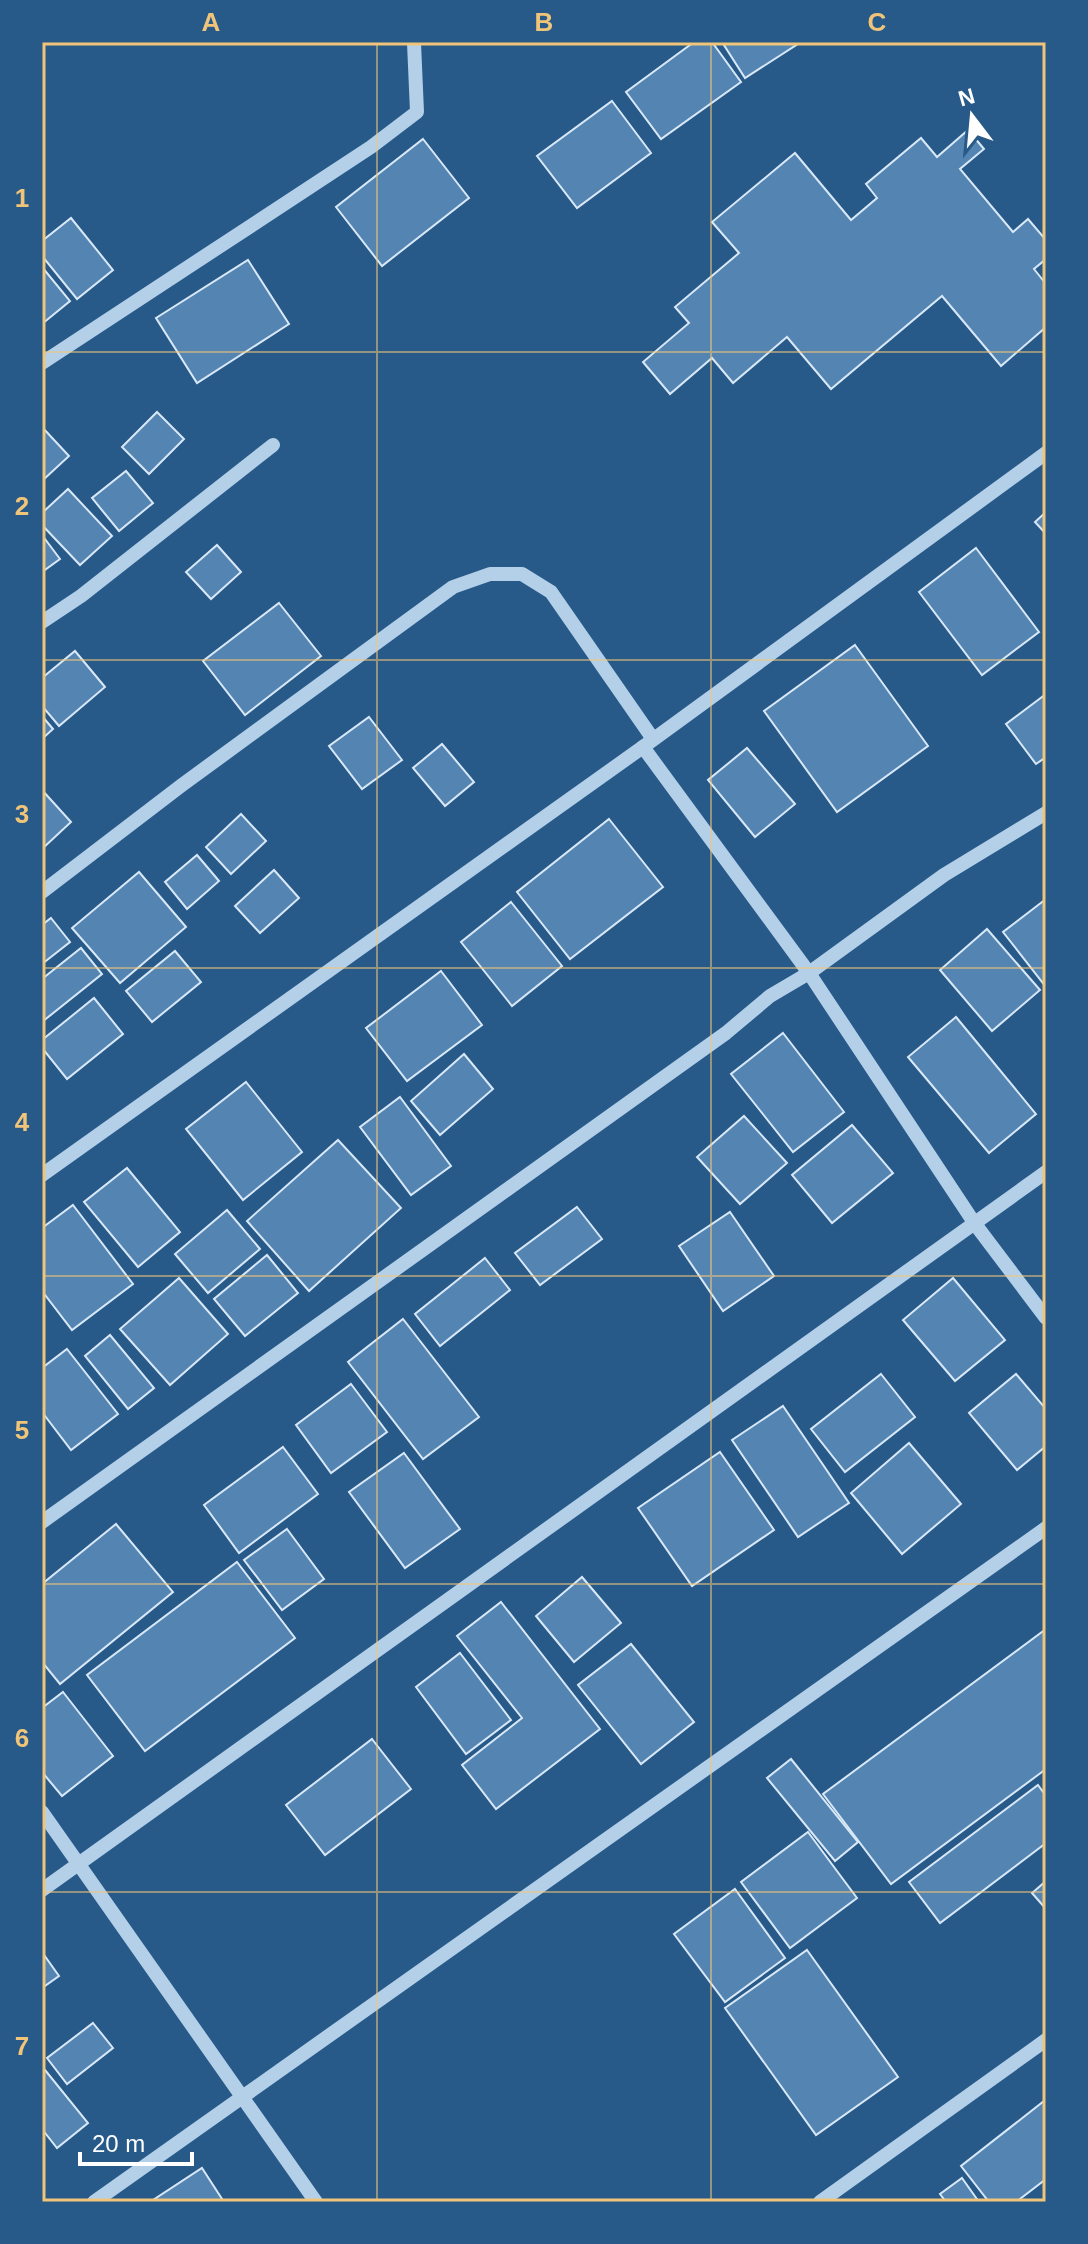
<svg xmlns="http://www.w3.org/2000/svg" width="1088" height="2244" font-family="Helvetica,sans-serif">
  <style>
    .building { fill: #5485b2; stroke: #d8e8f7; stroke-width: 2 }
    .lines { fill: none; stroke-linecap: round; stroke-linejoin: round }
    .minor { stroke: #b4d0e9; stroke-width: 14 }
    .grid { fill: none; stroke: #f1c579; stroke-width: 2; stroke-opacity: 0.55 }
    .neatline { fill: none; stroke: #f1c579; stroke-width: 3 }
    .grid-label { font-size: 26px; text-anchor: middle; font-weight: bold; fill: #f1c579 }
  </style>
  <rect width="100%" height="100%" fill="#275989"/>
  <g class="building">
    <path d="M694,42h18l29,40 -80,57 -35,-47z"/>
    <path d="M722,42h79l-56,36z"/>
    <path d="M612,101l39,52 -74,55 -40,-52z"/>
    <path d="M968,130l16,19 -24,20 53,63 15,-13 18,21v19l-12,10 12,15v43l-45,39 -59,-70 -111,93 -44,-52 -54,46 -21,-25 -42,36 -27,-32 46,-39 -14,-16 64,-54 -27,-31 83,-69 56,67 26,-22 -11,-14 55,-46 16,19z"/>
    <path d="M423,139l46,59 -87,68 -46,-59z"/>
    <path d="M71,218l42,52 -36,29 -35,-43v-15z"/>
    <path d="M248,260l41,64 -92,59 -41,-65z"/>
    <path d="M42,267l28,34 -28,23z"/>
    <path d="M157,412l27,27 -35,35 -27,-27z"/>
    <path d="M42,427l27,29 -27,25z"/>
    <path d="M126,471l27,32 -34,28 -27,-33z"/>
    <path d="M68,489l44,47 -32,29 -38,-40v-12z"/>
    <path d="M1046,512v22l-11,-12z"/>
    <path d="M42,535l18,24 -18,13z"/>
    <path d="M217,545l24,27 -30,27 -25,-27z"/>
    <path d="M976,548l63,84 -57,43 -63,-83z"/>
    <path d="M279,603l42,53 -76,59 -42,-54z"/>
    <path d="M855,645l73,101 -91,66 -73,-101z"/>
    <path d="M75,651l30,36 -46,39 -17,-20v-28z"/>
    <path d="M1046,694v63l-10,7 -30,-40z"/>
    <path d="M42,716l11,13 -11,10z"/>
    <path d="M369,717l33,43 -40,29 -33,-43z"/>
    <path d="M442,744l32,38 -29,24 -32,-38z"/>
    <path d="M747,748l48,56 -40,33 -47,-57z"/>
    <path d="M42,790l29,32 -29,27z"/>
    <path d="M241,814l25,27 -35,33 -25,-27z"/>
    <path d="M609,819l54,68 -93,72 -53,-67z"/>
    <path d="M197,855l22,26 -32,28 -22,-27z"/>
    <path d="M274,870l25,28 -39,35 -25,-27z"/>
    <path d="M139,872l47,55 -66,56 -48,-55z"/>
    <path d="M1046,899v88l-43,-55z"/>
    <path d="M511,902l51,64 -50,40 -51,-64z"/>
    <path d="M51,918l19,24 -28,22v-39z"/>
    <path d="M987,929l53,61 -48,41 -52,-61z"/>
    <path d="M81,948l21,26 -60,48v-43z"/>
    <path d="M175,951l26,31 -49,40 -26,-31z"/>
    <path d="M441,971l41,54 -75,56 -41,-53z"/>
    <path d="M94,998l29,36 -56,45 -25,-31v-8z"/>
    <path d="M956,1017l80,97 -47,39 -81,-96z"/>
    <path d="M783,1033l61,79 -51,40 -62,-78z"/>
    <path d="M464,1054l29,35 -53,46 -29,-34z"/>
    <path d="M246,1082l56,70 -59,48 -57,-71z"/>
    <path d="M400,1097l51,69 -40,29 -51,-68z"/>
    <path d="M744,1116l43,47 -47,41 -43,-47z"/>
    <path d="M852,1125l41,48 -61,50 -40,-48z"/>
    <path d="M338,1140l63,68 -92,83 -62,-70z"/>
    <path d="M127,1168l53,64 -42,35 -54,-65z"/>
    <path d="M73,1205l60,79 -61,46 -30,-39v-63z"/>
    <path d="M577,1207l25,32 -62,46 -25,-32z"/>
    <path d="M227,1210l33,39 -52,44 -33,-39z"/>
    <path d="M730,1212l44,64 -51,35 -44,-65z"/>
    <path d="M267,1255l31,38 -53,43 -31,-37z"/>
    <path d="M485,1258l25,32 -70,56 -25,-32z"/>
    <path d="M179,1278l49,56 -58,51 -50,-56z"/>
    <path d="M953,1278l52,62 -50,41 -52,-61z"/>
    <path d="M403,1319l76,98 -56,42 -75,-97z"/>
    <path d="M110,1335l44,53 -26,21 -43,-53z"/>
    <path d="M67,1349l51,65 -47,36 -29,-38v-44z"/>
    <path d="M881,1374l34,43 -70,55 -34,-43z"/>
    <path d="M1016,1374l30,35v37l-29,24 -48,-57z"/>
    <path d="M351,1384l36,48 -56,41 -35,-48z"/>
    <path d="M783,1406l66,97 -51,34 -66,-97z"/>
    <path d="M909,1443l52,61 -59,50 -51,-61z"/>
    <path d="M283,1447l35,47 -79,59 -35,-48z"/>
    <path d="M720,1452l54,78 -82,56 -54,-78z"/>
    <path d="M404,1453l56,76 -55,39 -56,-76z"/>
    <path d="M116,1524l57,68 -113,92 -18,-22v-78z"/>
    <path d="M287,1529l37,50 -42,31 -38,-50z"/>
    <path d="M237,1562l58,76 -150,113 -58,-76z"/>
    <path d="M582,1577l39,46 -47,39 -38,-46z"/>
    <path d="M501,1602l99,127 -104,80 -34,-44 60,-47 -65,-82z"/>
    <path d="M1046,1629v140l-155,115 -68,-90z"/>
    <path d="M631,1644l63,78 -53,42 -63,-79z"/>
    <path d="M460,1653l51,67 -45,34 -50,-67z"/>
    <path d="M63,1692l50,64 -51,40 -20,-24v-64z"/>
    <path d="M372,1739l39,50 -86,66 -39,-50z"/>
    <path d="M791,1759l67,83 -23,19 -68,-83z"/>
    <path d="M1038,1785l8,11v47l-106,80 -31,-41z"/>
    <path d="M808,1832l49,66 -67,50 -49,-66z"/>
    <path d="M1046,1881v28l-14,-16z"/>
    <path d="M735,1889l50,69 -60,44 -51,-68z"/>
    <path d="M807,1950l91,127 -82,58 -91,-127z"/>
    <path d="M42,1952l17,24 -17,12z"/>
    <path d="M93,2023l20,25 -46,36 -20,-26z"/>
    <path d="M45,2070l43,53 -31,25 -15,-19v-57z"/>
    <path d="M1044,2101l2,3v75l-30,23h-27l-28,-36z"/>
    <path d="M202,2168l22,34h-74z"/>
    <path d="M962,2178l17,24h-33l-6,-8z"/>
  </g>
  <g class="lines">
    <g class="minor">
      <path d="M42,363l329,-216 46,-35 -3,-69"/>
      <path d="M42,622l39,-26 192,-151"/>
      <path d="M643,747l166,226 166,251 71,94"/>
      <path d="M42,892l140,-107 271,-198 37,-13h32l29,18 102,147"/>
      <path d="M42,1175l601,-428 403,-294"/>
      <path d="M42,1522l684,-489 44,-37 39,-23 135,-98 102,-62"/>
      <path d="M42,1812l274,390"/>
      <path d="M42,1890l1004,-718"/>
      <path d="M94,2202l952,-674"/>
      <path d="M820,2202l226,-162"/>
    </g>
  </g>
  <path class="grid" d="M377,42v2160M711,42v2160M42,352h1004M42,660h1004M42,968h1004M42,1276h1004M42,1584h1004M42,1892h1004"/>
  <rect width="1088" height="2244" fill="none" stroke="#275989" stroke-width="88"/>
  <g transform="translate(972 116) rotate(344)" stroke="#275989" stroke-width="6" paint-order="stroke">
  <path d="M0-6L14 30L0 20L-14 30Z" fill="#ffffff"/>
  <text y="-12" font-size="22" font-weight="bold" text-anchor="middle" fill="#ffffff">N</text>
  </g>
  <path d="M80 2152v12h112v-12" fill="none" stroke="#ffffff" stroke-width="4"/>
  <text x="92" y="2152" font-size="24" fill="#ffffff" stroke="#275989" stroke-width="6" paint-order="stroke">20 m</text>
  <rect x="44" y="44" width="1000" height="2156" class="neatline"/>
  <g class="grid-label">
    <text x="211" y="31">A</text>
    <text x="544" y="31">B</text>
    <text x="877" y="31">C</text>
    <text x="22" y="207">1</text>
    <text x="22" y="515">2</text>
    <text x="22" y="823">3</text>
    <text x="22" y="1131">4</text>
    <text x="22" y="1439">5</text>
    <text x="22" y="1747">6</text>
    <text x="22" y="2055">7</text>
  </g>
</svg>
